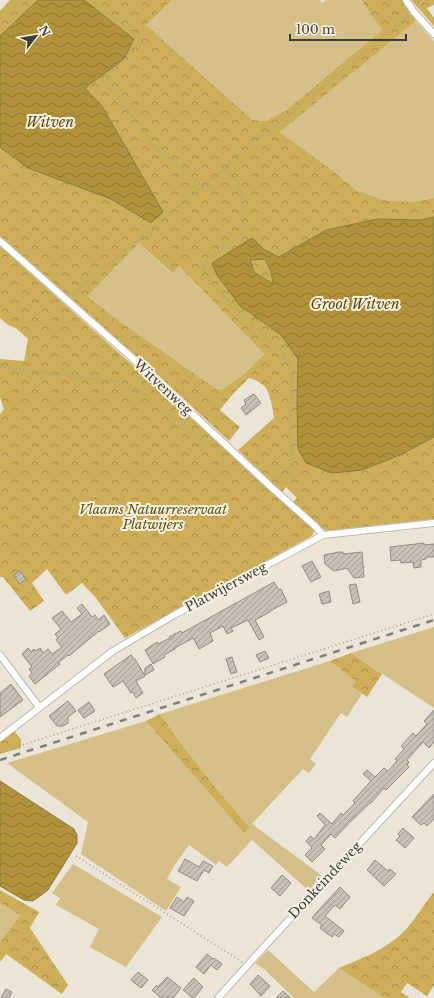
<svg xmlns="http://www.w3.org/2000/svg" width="434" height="998" font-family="'Libre Baskerville',serif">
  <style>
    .green { fill: #d4c088 }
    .forest { fill: url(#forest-crowns); fill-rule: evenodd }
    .water { fill: url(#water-waves); stroke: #8e783a; fill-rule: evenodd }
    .building { fill: url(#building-hatch); stroke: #908c7f }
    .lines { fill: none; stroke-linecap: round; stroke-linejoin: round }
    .minor-casing { stroke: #c0bbae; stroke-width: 8 }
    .path { stroke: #a09c92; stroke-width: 1.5; stroke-dasharray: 1 3; stroke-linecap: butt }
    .minor { stroke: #fff; stroke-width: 6 }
    .rail { stroke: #827f76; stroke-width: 2.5; stroke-dasharray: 7 7; stroke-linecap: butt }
    .labels { text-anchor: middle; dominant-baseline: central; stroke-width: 4; stroke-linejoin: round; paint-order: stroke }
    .street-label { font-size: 13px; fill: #3e3c37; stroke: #f7f2e4 }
    .park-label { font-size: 13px; font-style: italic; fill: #624d08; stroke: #f7f2e4 }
    .water-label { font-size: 14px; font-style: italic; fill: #5c4800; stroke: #f7f2e4 }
  </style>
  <defs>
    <pattern id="forest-crowns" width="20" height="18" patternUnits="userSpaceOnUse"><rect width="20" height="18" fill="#cdaf5a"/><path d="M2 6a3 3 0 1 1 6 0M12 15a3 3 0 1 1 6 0" fill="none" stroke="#a8904b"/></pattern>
    <pattern id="water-waves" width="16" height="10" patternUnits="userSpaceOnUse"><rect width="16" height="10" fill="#b0923b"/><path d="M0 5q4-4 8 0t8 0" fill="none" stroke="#917832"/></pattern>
    <pattern id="building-hatch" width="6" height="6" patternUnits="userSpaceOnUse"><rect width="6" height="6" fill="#c7c2b5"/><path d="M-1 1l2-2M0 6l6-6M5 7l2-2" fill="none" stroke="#a39f94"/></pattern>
  </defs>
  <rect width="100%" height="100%" fill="#eae5d7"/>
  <g class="green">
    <path d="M172,0h148l2,3 4,-3h35l21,30 -97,81 -19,10 -13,-1 -107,-95z"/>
    <path d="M416,21l18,20v157l-23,4 -28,-2 -27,-10 -24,-20 -52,-38z"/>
    <path d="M139,243l32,30 8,-7 85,88 -21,21 -22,15 -6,-2 -104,-73 -23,-19z"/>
    <path d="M434,627v81l-83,-55z"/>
    <path d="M330,661l25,20 -3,6 10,7 -15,23 -6,-4 -31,46 6,5 -7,9 -6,-4 -51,55 69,51 -12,16 -57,-51 -25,27 -8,-6 -3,4 -27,-20 -15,21 -7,13 14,8 -15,24 -85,-57 7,-32 -81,-59 139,-42 98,112 6,-6 -31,-35 -24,-31 -10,-12 -25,-35z"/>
    <path d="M73,864l89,53 -36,50 -36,-20 9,-18 -43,-24 4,-7 -8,-5z"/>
    <path d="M0,903l20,12 -20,27z"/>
    <path d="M268,950l46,42 25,-24 45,30h-90l-30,-29 -9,-6z"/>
  </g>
  <g class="forest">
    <path d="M10,0h28l-38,36v-25z"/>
    <path d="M84,0h88l-26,25 107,95 13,1 19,-10 97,-81 -21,-30h41l14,21 -136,111 52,38 24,20 27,10 28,2 23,-4v19l-14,3 -94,10 -47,27 -14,-7 -13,-12 -12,68 41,29 17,24 -1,46 65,65 38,-15 34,-18v82l-108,12 -33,-29 4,-4 -11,-11 -4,5 -44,-42 36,-32c-1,-8 -4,-28 -11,-33 -4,-3 -9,-6 -14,-7l-17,17 -12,15 20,17 -11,14 -71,-66 -158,-139v-89l28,21 83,31 40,24 12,-11 -61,-106 -17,-18 39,-29 10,-20zM139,243l33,30 7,-7 85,88 -21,21 -22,15 -6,-2 -104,-73 -23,-19z"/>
    <path d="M411,0h23v5l-7,3 7,10v8z"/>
    <path d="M0,246l275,247 36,34 3,4 -1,3 -3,3 -185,101 -29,-40 -14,-15 -16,12 -19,-26 -15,14 12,18 -14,10 -27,-34h-3v-163l4,-5 -4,-12v-38l24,2 4,-22 -11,-10 -10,-5 -7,-6z"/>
    <path d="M265,259l6,13 2,12 -19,-12 -5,-12z"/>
    <path d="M351,653l31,21 -15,23 -15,-10 3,-6 -25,-20z"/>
    <path d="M160,714l25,35 10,12 24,31 31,35 -6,6 -98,-112z"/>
    <path d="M14,731l7,8v9l-21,6v-12z"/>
    <path d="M0,890l39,22 -9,16 38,57 -6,9 -56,-40 -6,8v-20l20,-27 -20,-12z"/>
    <path d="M434,892v93l-7,11 -20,-13 -6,9 9,6h-26l-45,-30c24,-10 51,-20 69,-41 9,-11 17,-24 26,-35z"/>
  </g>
  <g class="water">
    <path d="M38,0h46l50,39 -10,20 -39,29 17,18 61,106 -12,11 -40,-24 -83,-31 -28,-21v-111z"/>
    <path d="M434,217v220l-34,18 -38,15 -30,3 -26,-10 -8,-14 -1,-44 1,-46 -17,-24 -41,-29 -23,-31 -5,-12 40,-25 13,12 14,7 47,-27 51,-11 43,1zM265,259l6,13 2,12 -19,-12 -4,-12z"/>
    <path d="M0,781l74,48 3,6v8l-29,47 -15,11 -9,-1 -24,-14z"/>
  </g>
  <g class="building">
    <path d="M254,394l7,9 -15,12 -5,-7 5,-4 -2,-4z"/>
    <path d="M424,543v2l10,-1v13h-8v2l-5,1v7l-7,1 -1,-6 -12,1 -1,-3 -9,1 -1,-14z"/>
    <path d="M339,552h4v2l19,-2 2,25 -10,1 -7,-10 -13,3 -9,-7 -1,-9z"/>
    <path d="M312,561l9,16 -10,5 -9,-16z"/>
    <path d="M20,571l6,8 -7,5 -5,-9z"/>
    <path d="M274,582l5,8 2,-1 6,13 -17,9v1l-15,8 9,17 -5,3 -11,-20 -17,8 2,3 -6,3 -4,-8 -13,7 3,8 -14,8 -6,-11 -18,10v1l-11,6 1,2 -12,7 -8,-14 12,-8 1,2 12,-6 -1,-1 12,-6 1,2z"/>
    <path d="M356,584l4,18 -7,2 -4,-19z"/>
    <path d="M329,591l2,11 -9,2 -3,-10z"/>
    <path d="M82,604l10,13 3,-2 3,5 6,-5 6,9 -11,8v-1l-30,25 -1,-1 -10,8 2,1 -25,20 -6,-8 3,-3 -3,-4 3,-2 -10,-13 6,-6 3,4 3,-3 1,2 5,-3 3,5 5,-4 4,5 10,-7 -6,-7 2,-2 -3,-4 6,-5 -9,-11 10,-7 9,11 11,-8 -5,-6z"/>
    <path d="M265,651l4,7 -9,4 -4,-7z"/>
    <path d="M131,655l3,4h1l10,17 -9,5 7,12 -7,5 -3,-6 -2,1 -8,-12 -10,6 -9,-13z"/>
    <path d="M232,657l5,15 -6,2 -5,-15z"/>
    <path d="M151,664l3,6 -9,5v-7z"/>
    <path d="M11,684l12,16 -23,17v-24z"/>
    <path d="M68,701l8,10 -8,6v6l-5,3h-6l-8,-10z"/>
    <path d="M89,702l6,9 -11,7 -6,-8z"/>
    <path d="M434,710v32l-5,6 -6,-6 -16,18 2,2 -2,3 2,2 -23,23 -2,-2 -13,15h-1l-20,19 -15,16 -4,-4 -10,11 4,4 -13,13 -7,-7 7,-7 -6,-7 5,-5 3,3 11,-14 -8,-9 3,-3 12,11 9,-11 2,2 12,-12 -2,-2 18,-20 -8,-7 4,-4 8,7 9,-9 4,3 9,-10 -2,-2 9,-10 -3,-3 12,-13 3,3 11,-12 -3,-3z"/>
    <path d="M434,794v25l-7,7 -3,-3 -3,2 -9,-8z"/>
    <path d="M403,828l11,10 -9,10 -9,-8 4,-4 -2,-2z"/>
    <path d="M185,859l14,8 4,-6 10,5 -4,7 -5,-3 -7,11 -19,-10z"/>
    <path d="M375,860l13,11 2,-2 6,5 -12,12 -17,-16z"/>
    <path d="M282,875l9,8 -11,13 -9,-8z"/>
    <path d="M340,887l10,10 -10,12 -5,-4 -10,11 19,15 -5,6 -5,-3 -2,3 -12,-9 2,-3 -10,-7 5,-6z"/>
    <path d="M177,897l7,5 3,-5 7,4 -10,15 -14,-8z"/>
    <path d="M207,954l6,5 1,-1 8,6 -5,6 -6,-5 -7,9 -8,-7z"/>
    <path d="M138,972l10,8 -7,8 -10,-8z"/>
    <path d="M258,975l12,11 -9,10 -11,-12z"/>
    <path d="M167,977l14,11 -8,10h-12l-9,-8 4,-4 2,1z"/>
    <path d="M194,978l9,9 -9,11h-1l-10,-8 7,-8z"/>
    <path d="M6,989l6,3 -3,6h-8z"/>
    <path d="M283,991l8,7h-15z"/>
  </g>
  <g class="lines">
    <defs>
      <g id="minor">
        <path d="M406,0l8,12 20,22"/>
        <path d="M0,241l129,114 141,131 45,40 8,9"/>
        <path d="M0,655l39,52"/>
        <path d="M0,738l113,-87 61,-36 149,-80 111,-12"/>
        <path d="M218,998l45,-50 171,-185"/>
      </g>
    </defs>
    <use href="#minor" class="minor-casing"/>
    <g class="path">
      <path d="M92,0l52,42 -34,30 -3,7 24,35 22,30 49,42"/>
      <path d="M415,4l7,-4"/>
      <path d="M224,170l6,3 6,6 6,17 1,34 -4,9 -15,8 -11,8 -9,10 -3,8 66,66 14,12 12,21 -3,53 1,20 3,19 -19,18"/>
      <path d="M72,294l152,-125 30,-28 18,-12 137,-114"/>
      <path d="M0,367l122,15 17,8 57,46 22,13 4,1"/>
      <path d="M178,422l6,-6"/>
      <path d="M0,752l434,-138"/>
      <path d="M76,856l166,106"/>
    </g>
    <use href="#minor" class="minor"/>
    <path class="rail" d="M0,760l434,-140"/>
  </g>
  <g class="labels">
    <g class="street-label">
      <text transform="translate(163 387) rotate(43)">Witvenweg</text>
      <text transform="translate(226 587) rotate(-28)">Platwijersweg</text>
      <text transform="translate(325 880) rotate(-47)">Donkeindeweg</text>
    </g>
    <g class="park-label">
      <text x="153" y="509">Vlaams Natuurreservaat<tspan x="153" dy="15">Platwijers</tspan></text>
    </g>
    <g class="water-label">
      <text x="50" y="122">Witven</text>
      <text x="355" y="304">Groot Witven</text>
    </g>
  </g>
  <g transform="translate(36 36) rotate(59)" stroke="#f7f2e4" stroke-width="3" paint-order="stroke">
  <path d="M0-3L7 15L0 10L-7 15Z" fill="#3e3c37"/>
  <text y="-6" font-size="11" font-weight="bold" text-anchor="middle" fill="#3e3c37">N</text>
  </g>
  <path d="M290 34v6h116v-6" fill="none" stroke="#3e3c37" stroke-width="2"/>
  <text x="296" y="34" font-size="12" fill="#3e3c37" stroke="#f7f2e4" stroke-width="3" paint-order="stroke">100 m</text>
</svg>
